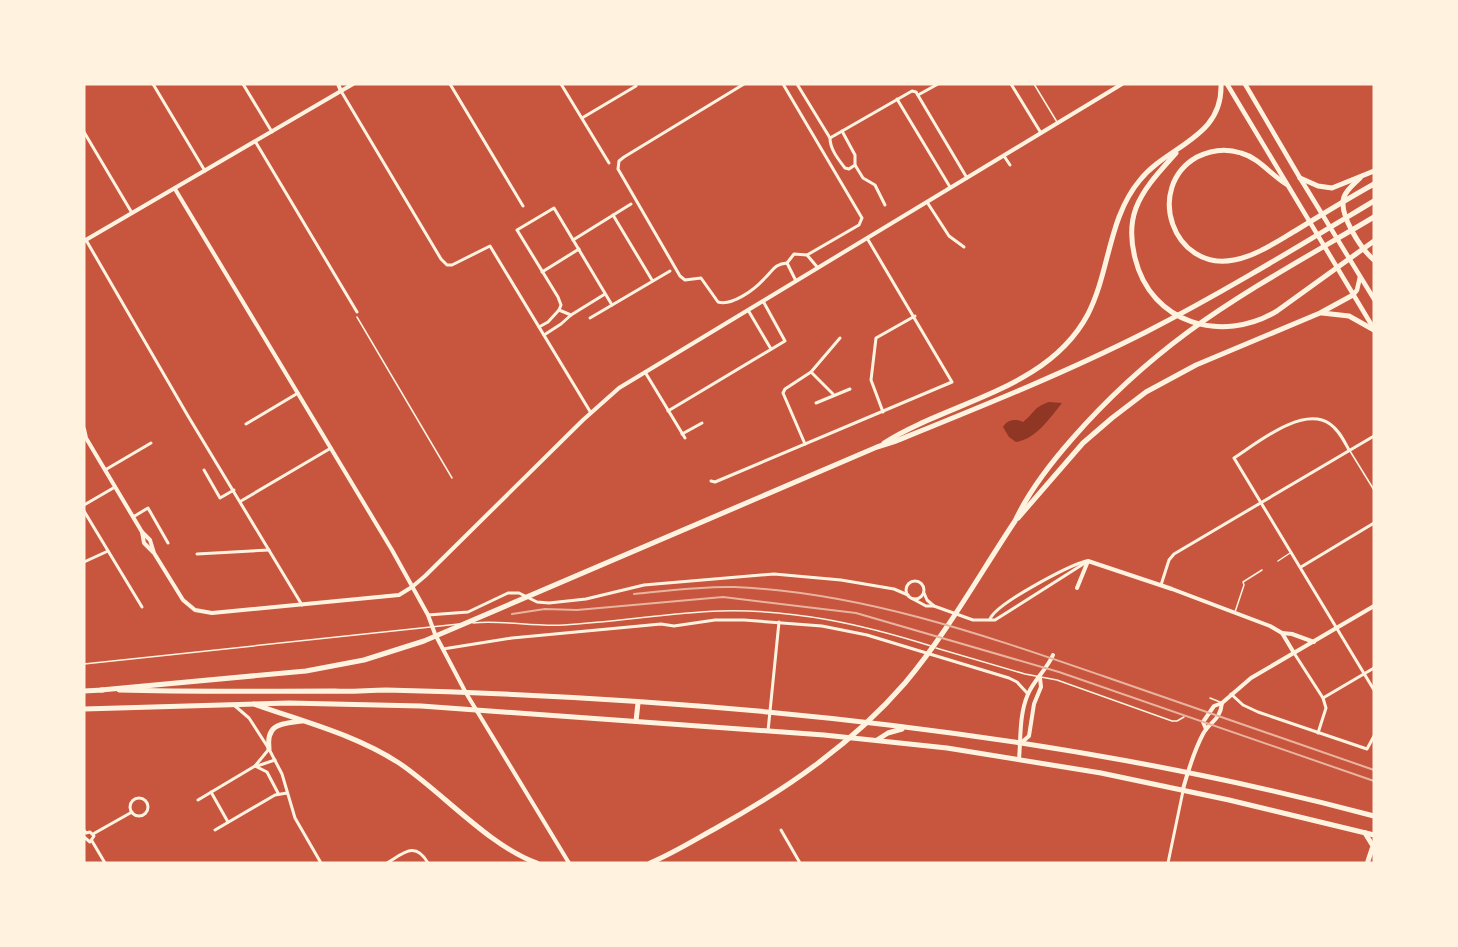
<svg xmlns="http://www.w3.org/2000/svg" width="1458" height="947" font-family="'PT Sans Narrow',sans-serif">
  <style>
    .water { fill: #8f3625 }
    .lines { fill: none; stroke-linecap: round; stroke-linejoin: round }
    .service { stroke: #fff3e0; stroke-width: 1.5 }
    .minor { stroke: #fff3e0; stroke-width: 3 }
    .tertiary { stroke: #fff3e0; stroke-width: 4 }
    .primary { stroke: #fff3e0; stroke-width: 4.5 }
    .trunk { stroke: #fff3e0; stroke-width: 5 }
    .motorway { stroke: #fff3e0; stroke-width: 5 }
    .rail { stroke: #e9b49f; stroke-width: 2 }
  </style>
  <rect width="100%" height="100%" fill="#c8553d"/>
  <path class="water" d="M1049,402l13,1c-13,16 -26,36 -46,39l-7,-5 -6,-10c4,-7 12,-9 20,-5 12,-9 9,-14 26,-20z"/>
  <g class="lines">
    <g class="service">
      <path d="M1034,84l23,38"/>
      <path d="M357,317l95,161"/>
      <path d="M1350,451l24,39"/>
      <path d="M1278,561l12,-8"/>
      <path d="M1235,612l9,-27 -1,-3 19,-12"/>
      <path d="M473,623c30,-3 61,4 91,2 52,-3 104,-12 156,-14 73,-2 141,13 211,35"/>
      <path d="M936,648l89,26 32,6 115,41h5l7,-4"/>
      <path d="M84,664l375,-40"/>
      <path d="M1210,698l10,4"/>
    </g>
    <g class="minor">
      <path d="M153,84l52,87"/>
      <path d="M243,84l29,48"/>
      <path d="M450,84l73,122"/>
      <path d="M561,84l48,79"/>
      <path d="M744,84l-120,73 -5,4 -1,8 62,107 5,4 16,-2 17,24c14,4 36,-12 46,-23 9,-8 10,-15 23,-16"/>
      <path d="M783,84l79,134 -3,7 -52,30"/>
      <path d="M797,84l33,54 82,-47 4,1 51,86"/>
      <path d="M1011,84l30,49"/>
      <path d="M341,91l100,168 6,6h5l38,-19 101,167"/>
      <path d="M918,95l20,-11"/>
      <path d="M897,99l53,88"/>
      <path d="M582,118l54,-32"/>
      <path d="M84,132l48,81"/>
      <path d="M830,138c0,11 8,21 15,30l4,1 6,-4v-10l-13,-24"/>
      <path d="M255,141l102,171"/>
      <path d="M1004,156l6,9"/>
      <path d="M855,165l8,13 12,7 10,20"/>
      <path d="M927,202l22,34 15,11"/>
      <path d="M613,215l39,65"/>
      <path d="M86,240l102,176 114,189"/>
      <path d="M573,240l58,-36"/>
      <path d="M542,272l37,-23"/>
      <path d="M796,281l-9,-18 7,-9 13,1 11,13"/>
      <path d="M559,310l2,-5 -3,-8 -41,-67 37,-22 58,97"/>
      <path d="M748,310l23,39"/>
      <path d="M590,318l80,-47"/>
      <path d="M539,327l9,-5 11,-12 12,5"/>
      <path d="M544,335l17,-11 10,-9 34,-21"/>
      <path d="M645,372l40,66"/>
      <path d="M811,372l22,22"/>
      <path d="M816,403l34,-14"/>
      <path d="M668,411l117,-70 -22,-40"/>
      <path d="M883,412l-12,-32 5,-42 39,-22"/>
      <path d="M246,424l52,-31"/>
      <path d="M682,434l20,-11"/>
      <path d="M805,444l-22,-51 2,-4 26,-17 29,-34"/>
      <path d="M1349,450c-5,-9 -10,-20 -19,-26 -27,-19 -73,19 -96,34l140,232"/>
      <path d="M105,470l46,-27"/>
      <path d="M204,470l16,28 14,-8"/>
      <path d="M711,481l4,1 237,-100 -85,-144"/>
      <path d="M241,501l90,-53"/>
      <path d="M84,505l31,-18"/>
      <path d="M84,511l58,96"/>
      <path d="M133,517l15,-9 20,35"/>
      <path d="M197,554l72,-4"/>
      <path d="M84,562l24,-11"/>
      <path d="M1301,567l73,-44"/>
      <circle cx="915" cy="590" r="9"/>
      <path d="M1161,585l8,-25 5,-6 200,-118"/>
      <path d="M924,593l3,7 7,6"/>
      <path d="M913,599l13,7h8l39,14h22l93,-59"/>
      <path d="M428,615l40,-3 40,-19h11l18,9 12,1 37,-4 58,-14 130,-11 67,6 53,9 14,6"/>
      <path d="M990,619c7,-16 78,-53 96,-58"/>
      <path d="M443,649l69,-11 149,-14 13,2 41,-6h29l78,6 45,9 142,43 8,4 11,12"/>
      <path d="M1294,653l29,45"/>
      <path d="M1231,694l12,11 15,7 109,37 7,-13"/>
      <path d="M235,706l14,12 20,31 13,25 13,44 26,45"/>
      <path d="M768,731l11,-109"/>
      <path d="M1318,733l8,-25 -3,-10 51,-30"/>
      <path d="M255,766l12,6 11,21"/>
      <path d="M257,766l18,-6"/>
      <path d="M211,792l17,30"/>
      <circle cx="139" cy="807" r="9"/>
      <path d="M198,800l57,-34 14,-17"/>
      <path d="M84,830l2,3 4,-1 4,4 -4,6 -6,-5"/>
      <path d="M215,830l60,-35 12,-2"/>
      <path d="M781,830l19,33"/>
      <path d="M93,834l39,-22"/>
      <path d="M92,841l13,22"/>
      <path d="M387,863c17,-10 28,-22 41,0"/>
      <path d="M1168,863l15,-72"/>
    </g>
    <g class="tertiary">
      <path d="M338,84l3,7"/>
      <path d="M175,189l217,361 36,65 7,19 31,59 103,170"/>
      <path d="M84,241l269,-157"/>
      <path d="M84,429l2,9 56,94 8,8 4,13 29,47 12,10 17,3 187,-18 13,-8 13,-11 158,-156 36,-32 503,-304"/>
      <path d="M142,532l2,11 9,9"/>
      <path d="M1077,588l11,-27 84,28 98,37 12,7 12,20"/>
      <path d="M1282,633l10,1 22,8"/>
      <path d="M1206,729l-3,-7 11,-16 8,-3 29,-25 123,-72"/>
      <path d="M1021,743l8,-7 5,-32 7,-17 -1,-9"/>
      <path d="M1019,759c2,-22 0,-44 9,-65 6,-14 19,-25 25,-39"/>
      <path d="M1183,789c5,-18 11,-38 20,-55 7,-13 17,-13 19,-31"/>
    </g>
    <g class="primary">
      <path d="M1227,84l147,245"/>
      <path d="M1245,84l55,94 74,121"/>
      <path d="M1353,295l4,-5 3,-13"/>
    </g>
    <g class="trunk">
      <path d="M119,690c72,2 144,1 216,1 17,1 34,-1 51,-1 328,8 670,41 988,126"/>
      <path d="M84,691l19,-1"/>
      <path d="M84,709l205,-6 132,3 403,29 123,13 154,25 128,27 145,35"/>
      <path d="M636,721l2,-18"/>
      <path d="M877,740l11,-7 14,-4"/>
      <path d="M1365,833l8,13 -5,15"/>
    </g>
    <g class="motorway">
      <path d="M1176,153c-15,17 -32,34 -40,55 -6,16 -5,34 -1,50 16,66 87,86 142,53l97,-70"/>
      <path d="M1300,178l18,8 14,2 42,-17"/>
      <path d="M1360,178c-6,6 -13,11 -16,19 -6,17 17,52 30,63"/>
      <path d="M1286,184c-16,-10 -27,-26 -45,-31 -15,-5 -30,-3 -44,4 -53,30 -24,115 37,103 22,-4 42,-18 61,-29 26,-16 52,-32 79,-47"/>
      <path d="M1322,313l27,3 25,14"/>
      <path d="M884,443c66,-42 164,-53 204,-129 22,-43 20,-96 52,-134 28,-35 83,-42 81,-96"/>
      <path d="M1018,518l65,-75 29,-25 34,-26 50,-27 124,-52 33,-18"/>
      <path d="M101,690l205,-19 58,-11 60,-19 453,-194 19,-6c84,-34 169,-68 250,-109 78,-40 153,-86 228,-131"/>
      <path d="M254,704c50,18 100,30 145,59 43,29 90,83 138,100"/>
      <path d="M269,749c-3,-26 12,-25 33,-28"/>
      <path d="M650,863c24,-10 46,-24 68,-36 70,-39 134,-83 187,-144 42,-50 74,-108 110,-162 14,-30 35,-57 57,-82 34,-39 74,-76 116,-107 59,-43 124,-78 186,-115"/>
    </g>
    <g class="rail">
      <path d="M634,594c33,-3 66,-8 100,-7 127,5 250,48 369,89 91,32 181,63 271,94"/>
      <path d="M512,614l33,-5 32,1 146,-13 133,16 203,59 315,109"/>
    </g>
  </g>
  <rect width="1458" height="947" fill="none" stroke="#fff3e0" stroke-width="171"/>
</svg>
